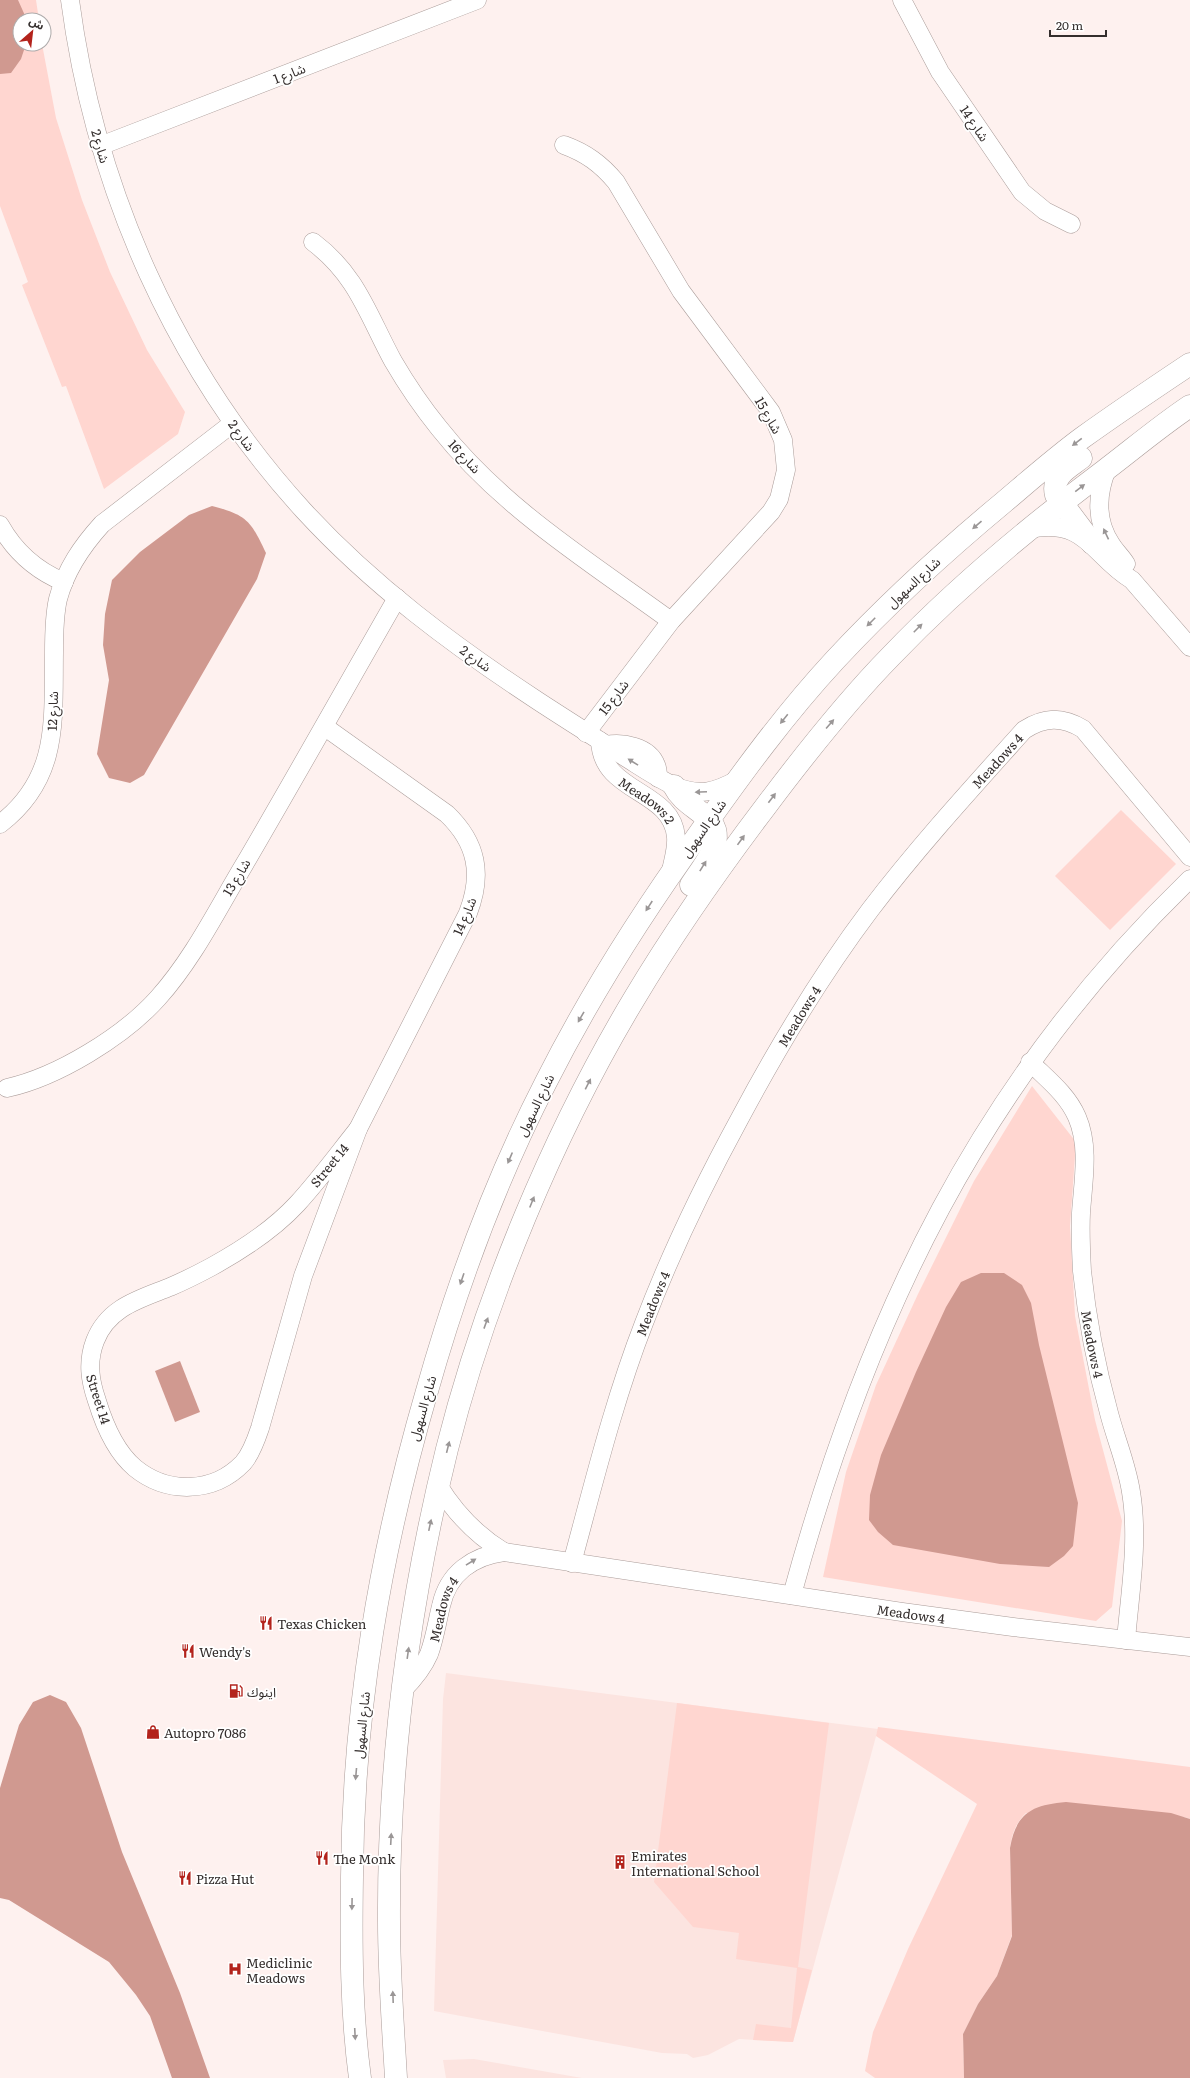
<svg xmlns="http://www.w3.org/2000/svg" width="1190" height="2078" font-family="Literata,'Noto Sans Arabic',serif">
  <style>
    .built { fill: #fce4e0 }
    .green { fill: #ffd6d0 }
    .water { fill: #d09990 }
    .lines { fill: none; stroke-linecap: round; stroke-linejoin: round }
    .street-casing { stroke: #aa9c99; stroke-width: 19 }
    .secondary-casing { stroke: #aa9c99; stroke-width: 23 }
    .street { stroke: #fff; stroke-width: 18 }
    .secondary { stroke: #fff; stroke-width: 22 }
    .oneway { fill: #9a9696 }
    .labels { text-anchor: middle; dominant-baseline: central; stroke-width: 3.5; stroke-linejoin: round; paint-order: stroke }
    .street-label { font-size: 13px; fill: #342e2d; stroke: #fff }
    .poi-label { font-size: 13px; fill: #342e2d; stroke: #fff; text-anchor: start }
  </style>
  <rect width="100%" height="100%" fill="#fef1ef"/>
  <g class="built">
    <path d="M446,1673l432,56 -85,313 -54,-3 -31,16 -15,3 -6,-4 -25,-1 -228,-42 9,-312z"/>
    <path d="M474,2059l108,19h-136l-3,-18z"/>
  </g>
  <g class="green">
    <path d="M0,0h36l3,20h-19v24h22l14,74 26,82 28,72 37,78 38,62 -7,22 -74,55 -38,-103 -4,1 -40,-102 6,-3 -28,-76z"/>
    <path d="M1121,810l55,54 -66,66 -55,-54z"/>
    <path d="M1032,1086l44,56 -6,84 5,90 20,104 27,101 -10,86 -16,14 -273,-44 23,-105 30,-87 42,-91 56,-113z"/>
    <path d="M677,1703l152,20 -31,244 14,3 -19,72 -40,-2 3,-16 35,4 6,-60 -61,-9 3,-26 -46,-6 -39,-45z"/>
    <path d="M878,1727l312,40v52l-6,-2 -158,-4c-11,11 -14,21 -16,35l2,87 -15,41 -19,28 -15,30 1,44h-89l-10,-7 8,-39 35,-83 69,-145 -101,-68z"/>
  </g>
  <g class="water">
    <path d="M0,0h18l9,20h-7v24h6l-5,15 -10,14 -11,1z"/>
    <path d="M212,506c35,9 39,15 54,47l-9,26 -113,196 -14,8 -21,-5 -12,-24 12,-74 -6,-35 2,-31 7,-34 28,-28 49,-37z"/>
    <path d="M981,1273h23l18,12 9,18 8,42 39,158 -5,43 -9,10 -15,11 -49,-3 -107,-19 -15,-13 -9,-12 1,-25 11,-40 35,-83 30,-65 15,-25z"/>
    <path d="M180,1361l20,51 -25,10 -20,-51z"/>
    <path d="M50,1695l16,7 15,26 41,124 58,141 30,85h-38l-22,-62 -14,-21 -27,-33 -100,-62 -9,-2v-110l19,-63 14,-23z"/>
    <path d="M1066,1802l105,11 19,6v259h-226l-1,-44 15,-30 19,-28 15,-40 -2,-88c6,-35 22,-43 56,-46z"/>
  </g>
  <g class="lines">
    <defs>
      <g id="street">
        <path d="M70,0c25,189 105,370 234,511 68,74 150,135 234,190 29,19 58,37 87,56 16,10 32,21 49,29 26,10 39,7 63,-6"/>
        <path d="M902,0l38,72 82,120 23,19 26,13"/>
        <path d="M564,145c22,8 37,19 52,37l65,109 90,121 12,28 3,30 -7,29 -8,13 -100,109 -85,112"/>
        <path d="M100,146l377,-146"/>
        <path d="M313,242c44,33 55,73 80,119 14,24 29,46 46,67 63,80 151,134 232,193"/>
        <path d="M1107,469c-10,25 -12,51 4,75 4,7 11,13 15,20"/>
        <path d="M0,525c15,27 35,45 64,57"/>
        <path d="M1029,529c59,-11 62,26 103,51l58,67"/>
        <path d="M325,727l122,87c30,29 36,60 21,99l-110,216"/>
        <path id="s1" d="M600,741c2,53 72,48 76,96 1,12 -3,23 -5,34"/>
        <path d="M606,745c16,-3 43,1 50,20 2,4 2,9 2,13"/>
        <path d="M0,824c60,-46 53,-104 54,-171 0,-18 0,-37 4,-54 8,-30 24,-53 44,-75l131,-101"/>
        <path id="s2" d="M1030,1062c17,17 37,32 47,55 13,30 6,65 4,96 -1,19 0,39 1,58 5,48 14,95 27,142 7,27 18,52 22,79 8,48 -1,100 -5,148"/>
        <path d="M7,1088c50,-11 116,-51 151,-90 35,-39 59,-88 86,-133 52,-89 102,-178 153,-267"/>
        <path d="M358,1129l-55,147 -43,152c-4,12 -9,26 -17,35 -30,31 -76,31 -108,5 -19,-16 -31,-44 -38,-67 -7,-20 -10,-39 -2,-60 13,-34 45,-42 75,-54 14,-6 28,-13 41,-20 31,-17 62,-37 86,-63 22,-24 41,-50 61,-75z"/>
        <path d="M438,1485c17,28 38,50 66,67"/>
        <path id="s3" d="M572,1563c22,-81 42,-163 72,-240 27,-71 60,-139 96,-205 39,-73 81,-143 130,-208 48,-63 101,-121 154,-180 20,-13 38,-14 59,-1l107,128"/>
        <path d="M792,1595c76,-279 188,-513 398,-716"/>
        <path id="s4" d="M402,1691c11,-11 21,-23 27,-37 6,-16 8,-32 12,-48 7,-33 32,-50 63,-54l398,60 111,15 177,20"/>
      </g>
      <g id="secondary">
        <path d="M1081,458c-13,10 -30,18 -25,37l36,48"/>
        <path d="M674,786c6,12 16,18 26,26 33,22 7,48 -9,73"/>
        <path d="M360,2078c-9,-66 -9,-134 -8,-201 1,-167 28,-325 75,-486 30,-106 68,-210 119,-309 44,-87 96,-169 153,-248 43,-61 86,-120 136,-174 53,-57 110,-109 169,-158 26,-22 51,-44 78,-64 35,-25 72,-50 108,-74"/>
        <path d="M396,2078c-3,-52 -7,-104 -7,-156 -1,-159 20,-319 58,-473 38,-151 107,-317 187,-450 40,-67 85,-131 132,-193 39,-52 79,-103 125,-150 65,-68 138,-129 213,-185 29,-22 56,-45 86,-65"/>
      </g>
    </defs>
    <use href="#street" class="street-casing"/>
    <use href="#secondary" class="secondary-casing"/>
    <use href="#street" class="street"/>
    <use href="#secondary" class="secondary"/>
  </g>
  <defs><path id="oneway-solid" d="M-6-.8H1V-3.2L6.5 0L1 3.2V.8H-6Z"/></defs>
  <g class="oneway">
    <use href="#oneway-solid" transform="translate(1077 442) rotate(143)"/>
    <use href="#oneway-solid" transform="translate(1080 488) rotate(-37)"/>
    <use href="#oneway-solid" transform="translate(977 525) rotate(139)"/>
    <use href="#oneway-solid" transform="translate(1106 534) rotate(-115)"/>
    <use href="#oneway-solid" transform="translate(871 622) rotate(135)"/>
    <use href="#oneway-solid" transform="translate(918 628) rotate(-45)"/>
    <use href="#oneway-solid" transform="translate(784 719) rotate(129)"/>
    <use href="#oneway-solid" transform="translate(830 724) rotate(-49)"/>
    <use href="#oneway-solid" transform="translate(633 762) rotate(-148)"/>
    <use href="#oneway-solid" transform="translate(701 792) rotate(177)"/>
    <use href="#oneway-solid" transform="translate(772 798) rotate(-53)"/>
    <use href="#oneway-solid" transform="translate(741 840) rotate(-54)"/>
    <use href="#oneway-solid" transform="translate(703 866) rotate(-58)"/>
    <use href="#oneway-solid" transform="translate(649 906) rotate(123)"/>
    <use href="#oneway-solid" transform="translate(581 1017) rotate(120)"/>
    <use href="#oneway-solid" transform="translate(588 1084) rotate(-63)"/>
    <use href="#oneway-solid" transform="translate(510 1158) rotate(113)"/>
    <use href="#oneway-solid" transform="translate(532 1202) rotate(-68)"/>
    <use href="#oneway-solid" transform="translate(462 1279) rotate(109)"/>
    <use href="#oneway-solid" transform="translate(486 1323) rotate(-70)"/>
    <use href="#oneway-solid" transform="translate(448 1447) rotate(-76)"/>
    <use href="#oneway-solid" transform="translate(430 1525) rotate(-78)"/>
    <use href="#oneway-solid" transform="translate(471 1562) rotate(-32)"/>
    <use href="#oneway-solid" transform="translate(408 1653) rotate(-82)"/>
    <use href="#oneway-solid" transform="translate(356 1774) rotate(95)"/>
    <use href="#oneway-solid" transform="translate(391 1839) rotate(-87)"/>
    <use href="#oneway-solid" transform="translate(352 1904) rotate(91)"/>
    <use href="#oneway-solid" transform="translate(393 1997) rotate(-92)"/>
    <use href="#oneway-solid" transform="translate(355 2034) rotate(87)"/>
  </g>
  <defs>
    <symbol id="restaurant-bare" viewBox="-9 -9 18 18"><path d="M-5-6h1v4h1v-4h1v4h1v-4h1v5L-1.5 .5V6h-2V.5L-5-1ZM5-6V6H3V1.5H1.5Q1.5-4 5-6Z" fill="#b3231c" stroke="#fff" stroke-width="2.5" paint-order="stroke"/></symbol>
    <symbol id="fuel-bare" viewBox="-9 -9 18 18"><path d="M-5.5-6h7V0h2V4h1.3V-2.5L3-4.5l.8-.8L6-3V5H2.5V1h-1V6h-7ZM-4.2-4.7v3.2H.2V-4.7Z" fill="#b3231c" stroke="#fff" stroke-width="2.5" paint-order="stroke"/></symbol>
    <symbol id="shop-bare" viewBox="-9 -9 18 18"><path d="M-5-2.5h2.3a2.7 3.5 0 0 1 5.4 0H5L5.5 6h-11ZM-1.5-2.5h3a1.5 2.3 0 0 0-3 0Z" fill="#b3231c" stroke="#fff" stroke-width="2.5" paint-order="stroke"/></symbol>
    <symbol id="building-bare" viewBox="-9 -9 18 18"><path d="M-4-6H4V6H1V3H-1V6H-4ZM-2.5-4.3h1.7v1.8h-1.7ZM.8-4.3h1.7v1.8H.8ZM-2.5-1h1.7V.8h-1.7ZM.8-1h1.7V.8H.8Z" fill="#b3231c" stroke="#fff" stroke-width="2.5" paint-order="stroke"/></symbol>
    <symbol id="hospital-bare" viewBox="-9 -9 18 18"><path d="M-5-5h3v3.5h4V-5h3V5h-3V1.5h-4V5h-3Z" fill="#b3231c" stroke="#fff" stroke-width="2.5" paint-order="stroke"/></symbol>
  </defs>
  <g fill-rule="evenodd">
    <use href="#restaurant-bare" x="256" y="1613" width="20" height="20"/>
    <use href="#restaurant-bare" x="178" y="1641" width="20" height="20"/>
    <use href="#fuel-bare" x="226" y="1681" width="20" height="20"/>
    <use href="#shop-bare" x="143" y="1722" width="20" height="20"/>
    <use href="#restaurant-bare" x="312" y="1848" width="20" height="20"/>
    <use href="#building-bare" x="610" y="1852" width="20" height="20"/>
    <use href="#restaurant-bare" x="175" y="1868" width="20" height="20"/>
    <use href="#hospital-bare" x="225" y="1959" width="20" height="20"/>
  </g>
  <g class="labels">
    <g class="street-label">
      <text transform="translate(289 73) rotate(-21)">شارع 1</text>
      <text transform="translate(975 123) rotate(56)">شارع 14</text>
      <text transform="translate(101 146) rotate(74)">شارع 2</text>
      <text transform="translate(769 415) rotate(60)">شارع 15</text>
      <text transform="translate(242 435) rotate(54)">شارع 2</text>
      <text transform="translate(465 456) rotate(47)">شارع 16</text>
      <text transform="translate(913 582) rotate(-43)">شارع السهول</text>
      <text transform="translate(476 658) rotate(36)">شارع 2</text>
      <text transform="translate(613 697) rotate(-53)">شارع 15</text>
      <text transform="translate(52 711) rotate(-88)">شارع 12</text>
      <text stroke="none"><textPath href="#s3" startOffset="919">Meadows 4</textPath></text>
      <text stroke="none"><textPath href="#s1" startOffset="79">Meadows 2</textPath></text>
      <text transform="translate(703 828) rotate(-55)">شارع السهول</text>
      <text transform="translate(236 877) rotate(-59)">شارع 13</text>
      <text transform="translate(464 916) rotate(-67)">شارع 14</text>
      <text stroke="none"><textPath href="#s3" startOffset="595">Meadows 4</textPath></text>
      <text transform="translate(535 1105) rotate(-64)">شارع السهول</text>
      <text transform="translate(329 1165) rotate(-51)">Street 14</text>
      <text stroke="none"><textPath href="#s3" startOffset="272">Meadows 4</textPath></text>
      <text stroke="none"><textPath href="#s2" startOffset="302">Meadows 4</textPath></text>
      <text transform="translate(99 1399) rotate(72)">Street 14</text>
      <text transform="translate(422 1408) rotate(-74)">شارع السهول</text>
      <text stroke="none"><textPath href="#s4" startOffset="93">Meadows 4</textPath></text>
      <text stroke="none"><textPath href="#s4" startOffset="596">Meadows 4</textPath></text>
      <text transform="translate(361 1725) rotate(-84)">شارع السهول</text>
    </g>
    <g class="poi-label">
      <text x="277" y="1623">Texas Chicken</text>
      <text x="199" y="1651">Wendy's</text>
      <text x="247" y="1691">اينوك</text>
      <text x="164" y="1732">Autopro 7086</text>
      <text x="631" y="1855">Emirates<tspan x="631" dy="15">International School</tspan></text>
      <text x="333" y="1858">The Monk</text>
      <text x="196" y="1878">Pizza Hut</text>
      <text x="246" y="1962">Mediclinic<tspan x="246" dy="15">Meadows</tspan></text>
    </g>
  </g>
  <g transform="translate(32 32) rotate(28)"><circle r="19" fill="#ffffff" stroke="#aeabab"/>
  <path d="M0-3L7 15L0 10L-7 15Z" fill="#b3231c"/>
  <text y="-6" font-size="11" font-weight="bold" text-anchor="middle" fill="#342e2d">ش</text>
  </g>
  <path d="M1050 30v6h56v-6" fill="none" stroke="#342e2d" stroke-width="2"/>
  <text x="1056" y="30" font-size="12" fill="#342e2d" stroke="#ffffff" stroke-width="3" paint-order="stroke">20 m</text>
</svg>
